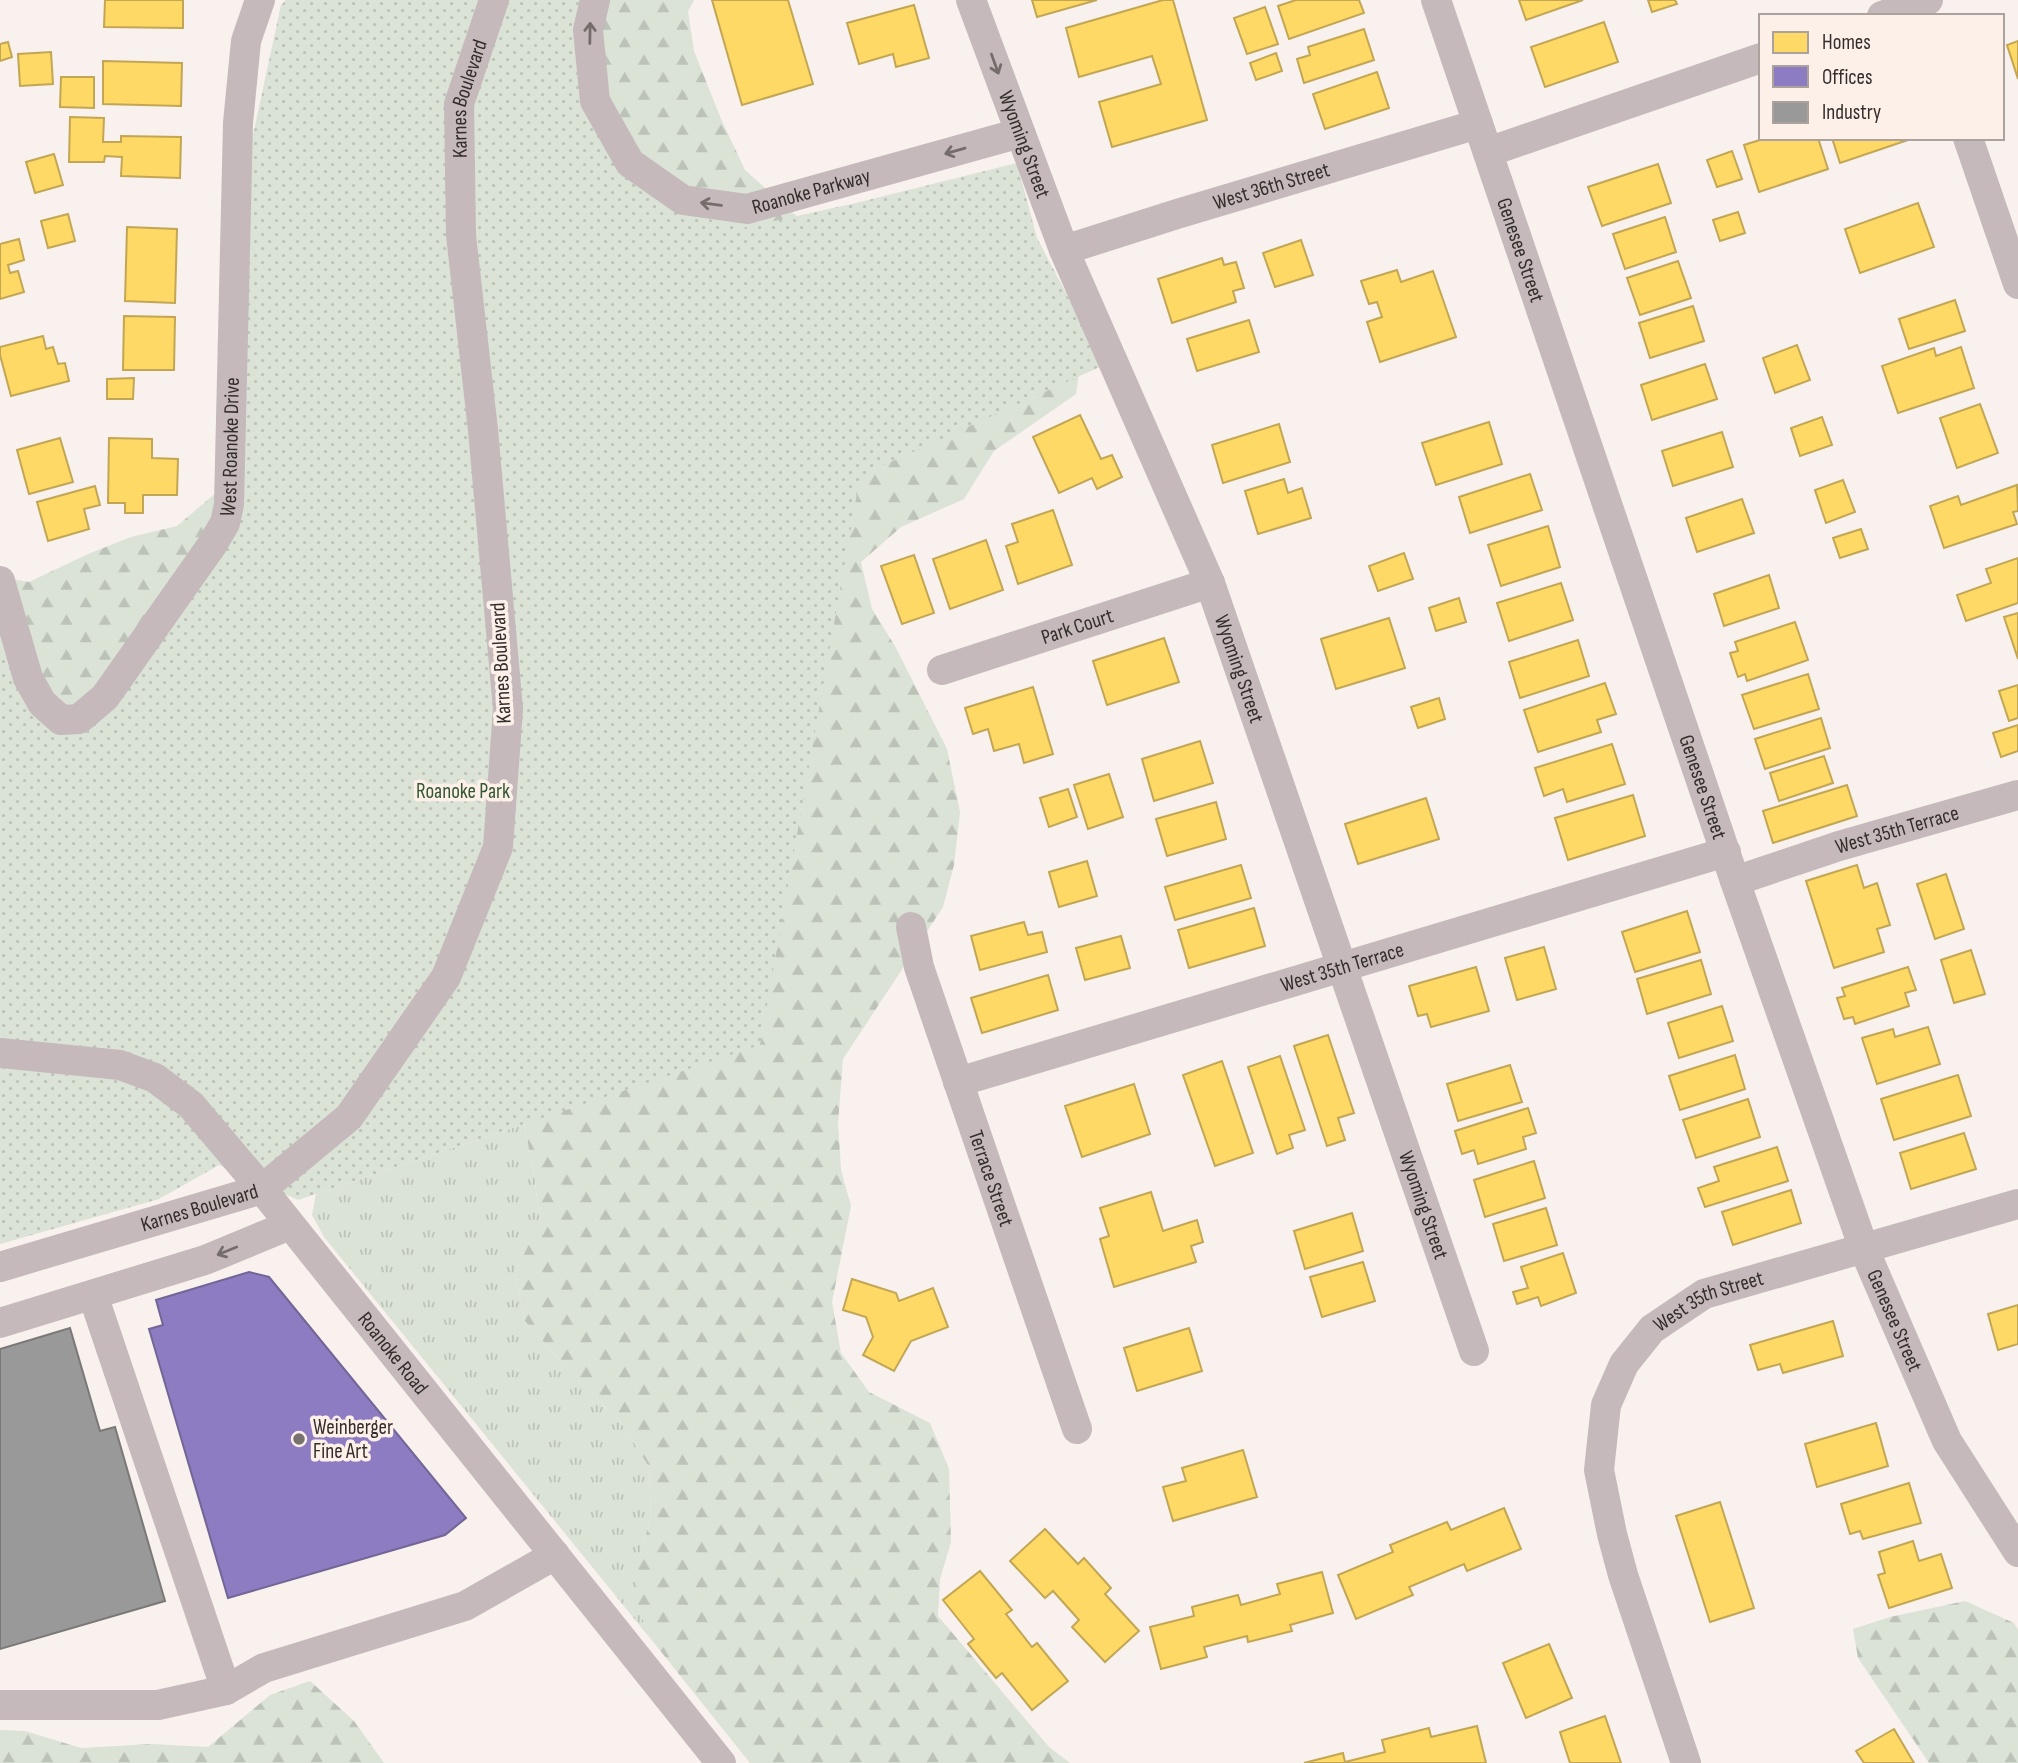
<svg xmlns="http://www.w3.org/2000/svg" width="2018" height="1763" font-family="'Sofia Sans Condensed',sans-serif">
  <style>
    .grass { fill: url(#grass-tufts) }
    .forest { fill: url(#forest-firs) }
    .park { fill: url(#park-dots) }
    .homes { fill: #ffd966; stroke: #c2a654; stroke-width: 2 }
    .offices { fill: #8e7cc3; stroke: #736595; stroke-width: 2 }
    .industry { fill: #999; stroke: #7a7978; stroke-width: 2 }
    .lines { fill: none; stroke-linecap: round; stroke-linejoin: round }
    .minor { stroke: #c5b9bb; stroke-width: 30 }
    .oneway { stroke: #756d6c }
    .poi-dot { fill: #78726f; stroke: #fdf0e9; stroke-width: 2.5 }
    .labels { text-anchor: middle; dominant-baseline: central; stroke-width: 7; stroke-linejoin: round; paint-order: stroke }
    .street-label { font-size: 21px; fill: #332e2b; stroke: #fdf0e9 }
    .park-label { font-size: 21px; fill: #325732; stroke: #fdf0e9 }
    .poi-label { font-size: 21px; fill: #332e2b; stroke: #fdf0e9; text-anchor: start }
  </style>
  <defs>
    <pattern id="grass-tufts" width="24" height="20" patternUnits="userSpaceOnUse" patternTransform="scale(1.75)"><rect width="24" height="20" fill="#dbe2d6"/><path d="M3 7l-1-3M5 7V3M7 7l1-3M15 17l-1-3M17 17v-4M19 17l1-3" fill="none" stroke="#bcc2b8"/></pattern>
    <pattern id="forest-firs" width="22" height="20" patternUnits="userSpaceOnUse" patternTransform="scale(1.75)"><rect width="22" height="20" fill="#dbe2d6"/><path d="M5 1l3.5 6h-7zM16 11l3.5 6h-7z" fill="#bcc2b8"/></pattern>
    <pattern id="park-dots" width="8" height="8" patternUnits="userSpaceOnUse" patternTransform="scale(1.75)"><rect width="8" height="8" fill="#dbe2d6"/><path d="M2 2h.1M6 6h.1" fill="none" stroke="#bcc2b8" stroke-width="1.8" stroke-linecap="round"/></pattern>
  </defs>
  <rect width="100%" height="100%" fill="#f8f1ee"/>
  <path class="grass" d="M524,1124l10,49 6,49 -25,50 9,48 59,66 37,35 29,46 2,50 -13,45v47l16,34 -330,-406 -12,-22 4,-21z"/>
  <g class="forest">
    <path d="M312,0h382l-6,11 6,40 27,68 24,51 66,59 271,124 -6,41 -82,57 -30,48 -63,28 -40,35 11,47 23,37 52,103 13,63 -6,53 -11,42 -100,152 -5,64 3,47 10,36 -19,96 9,51 28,39 61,31 19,46 2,73 -11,37 -2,37 111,131 21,16h-320l-96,-120 -16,-34v-47l13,-45 -2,-50 -29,-46 -37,-35 -59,-66 -9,-48 25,-50 -6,-49 -10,-49 -524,-93v-454l29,5 59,-28 43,-17 46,-11 61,-52z"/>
    <path d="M1965,1601l49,22 4,7v133h-89l-71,-105 -5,-29 37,-12z"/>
    <path d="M310,1681l44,40 30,42h-384v-33l25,1 56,17 70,-4 57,3 62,-52z"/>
  </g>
  <path class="park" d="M286,0h305l20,155 44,50 88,23 113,-25 161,-40 20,75 67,127 -244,111 -100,569 -462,155 -79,-35 -60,34 -159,45v-602l6,20 23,41 36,28 158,-184 25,-389 33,-153z"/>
  <g class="homes">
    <path d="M105,0h78v28l-79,-1z"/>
    <path d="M712,0h76l25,84 -71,21z"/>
    <path d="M1032,0h65l-60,17z"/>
    <path d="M1163,0h10l34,120 -95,27 -13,-45 62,-18 -9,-28 -73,21 -13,-49z"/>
    <path d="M1296,0h63l5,13 -75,26 -11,-33z"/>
    <path d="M1519,0h64l-57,20z"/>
    <path d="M1648,0h27l2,4 -25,8z"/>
    <path d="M914,5l15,53 -33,9 -3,-13 -34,10 -12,-41z"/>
    <path d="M1265,7l13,37 -31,10 -13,-36z"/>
    <path d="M1604,22l14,40 -73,25 -14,-40z"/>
    <path d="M1364,29l10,31 -70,23 -7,-24 13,-4 -2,-8z"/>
    <path d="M2018,41v38l-11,-34z"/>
    <path d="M8,42l4,15 -12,4v-17z"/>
    <path d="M51,52l2,32 -33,2 -2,-32z"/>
    <path d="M1276,53l6,18 -26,9 -6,-17z"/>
    <path d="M103,61l79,2 -1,43 -78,-2z"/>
    <path d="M1377,72l12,36 -64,21 -12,-35z"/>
    <path d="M61,77h33v31l-34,-1z"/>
    <path d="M70,117l34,1 -1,24h18v-6l60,1 -1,41 -59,-2 1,-19 -17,-1 -1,6h-35z"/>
    <path d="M1766,138h52l10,31 -69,23 -15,-47z"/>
    <path d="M1832,138h76v2l-68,23z"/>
    <path d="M1732,151l10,28 -25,8 -10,-27z"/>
    <path d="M54,154l9,31 -28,8 -9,-31z"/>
    <path d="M1658,164l13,39 -69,23 -14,-39z"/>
    <path d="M1918,203l16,44 -74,26 -15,-44z"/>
    <path d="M1738,212l7,21 -25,8 -7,-21z"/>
    <path d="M68,214l7,27 -27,7 -7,-27z"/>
    <path d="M1665,217l11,35 -51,17 -12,-35z"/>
    <path d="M127,227l50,2 -2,74 -50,-2z"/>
    <path d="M19,239l5,21 -16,5 2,8 8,-2 6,21 -24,7v-55z"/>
    <path d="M1301,240l12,35 -38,12 -12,-34z"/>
    <path d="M1222,258l2,7 12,-3 8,26 -11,3 3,11 -64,21 -14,-44z"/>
    <path d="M1678,261l13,37 -51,17 -13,-37z"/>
    <path d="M1397,270l4,12 32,-11 23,66 -76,25 -13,-40 15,-5 -5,-15 -8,2 -8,-23z"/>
    <path d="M1955,300l10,31 -56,18 -10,-30z"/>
    <path d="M1693,306l11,35 -54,17 -11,-35z"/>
    <path d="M124,316l51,1 -1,53h-51z"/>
    <path d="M1249,320l10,32 -62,19 -10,-32z"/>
    <path d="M43,336l3,13 7,-2 5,17 7,-1 4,18 -58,15 -11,-41v-8z"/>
    <path d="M1797,345l13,35 -35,13 -12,-35z"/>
    <path d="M1961,347l13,41 -76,25 -16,-47 52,-18 2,8z"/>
    <path d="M1705,364l12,35 -65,21 -11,-35z"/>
    <path d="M134,378l-1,21h-26v-20z"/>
    <path d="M1980,404l18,49 -41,15 -17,-50z"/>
    <path d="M1080,415l21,44 11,-4 10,22 -25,12 -5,-11 -33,15 -26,-56z"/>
    <path d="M1822,417l10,28 -32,11 -9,-28z"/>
    <path d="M1489,422l13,42 -66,21 -14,-42z"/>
    <path d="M1279,424l11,38 -67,21 -11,-38z"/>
    <path d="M1722,432l11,35 -60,19 -11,-35z"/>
    <path d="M60,438l13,44 -44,12 -12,-44z"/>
    <path d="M109,438l43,1v19l26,1 -1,36h-34v18h-18v-10h-17z"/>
    <path d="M1530,474l12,36 -72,23 -11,-36z"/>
    <path d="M1284,479l4,14 14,-5 9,30 -53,16 -13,-43z"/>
    <path d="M1843,480l12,32 -29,11 -11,-33z"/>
    <path d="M2017,485l1,26 -5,1 4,12 -73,24 -14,-42 28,-10 3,9z"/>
    <path d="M95,486l5,19 -16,4 5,20 -41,12 -11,-39z"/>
    <path d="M1742,499l12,34 -57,19 -11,-34z"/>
    <path d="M1053,510l19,55 -54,19 -12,-38 12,-4 -6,-18z"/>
    <path d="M1548,526l12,41 -59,19 -13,-41z"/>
    <path d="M1861,529l7,20 -28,9 -7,-20z"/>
    <path d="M986,540l17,50 -53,19 -17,-50z"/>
    <path d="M1404,553l9,26 -35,12 -9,-25z"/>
    <path d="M914,555l20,58 -32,11 -21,-58z"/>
    <path d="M2018,558v45l-52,18 -9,-26 34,-12 -5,-14z"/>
    <path d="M1769,575l10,33 -55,18 -10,-32z"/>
    <path d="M1561,583l12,37 -64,21 -12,-38z"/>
    <path d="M1459,598l7,24 -30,9 -7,-23z"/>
    <path d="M2018,613v46l-14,-42z"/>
    <path d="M1389,618l16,50 -69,21 -15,-50z"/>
    <path d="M1795,622l13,38 -61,21 -2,-7 -7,3 -8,-24 8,-2 -3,-9z"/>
    <path d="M1164,638l15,44 -72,23 -14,-44z"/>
    <path d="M1578,640l11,36 -69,22 -11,-36z"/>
    <path d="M1808,674l11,35 -65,20 -12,-34z"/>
    <path d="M1605,683l11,31 -19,6 4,12 -63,20 -14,-42z"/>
    <path d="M2018,685v33l-9,3 -10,-30z"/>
    <path d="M1033,687l20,67 -29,9 -5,-19 -25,7 -6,-22 -15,5 -8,-26z"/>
    <path d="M1439,698l6,21 -27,9 -7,-21z"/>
    <path d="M1821,718l9,30 -65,21 -10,-30z"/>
    <path d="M2018,725v26l-17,6 -8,-24z"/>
    <path d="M1200,741l13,42 -59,18 -12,-42z"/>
    <path d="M1612,744l13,40 -58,18 -4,-13 -19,7 -9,-28z"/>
    <path d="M1824,756l9,27 -54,18 -9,-28z"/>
    <path d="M1109,774l14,43 -35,12 -14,-44z"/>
    <path d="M1847,785l10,31 -84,27 -10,-32z"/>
    <path d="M1068,789l9,28 -28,10 -9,-29z"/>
    <path d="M1633,795l12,41 -77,24 -13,-42z"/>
    <path d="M1426,798l13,41 -81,25 -13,-40z"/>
    <path d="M1216,802l10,37 -59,17 -11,-37z"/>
    <path d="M1087,861l10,35 -38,11 -10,-35z"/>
    <path d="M1241,865l10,33 -76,22 -10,-33z"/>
    <path d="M1857,865l7,23 13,-5 13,42 -13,4 7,23 -50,16 -28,-87z"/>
    <path d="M1946,874l18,55 -29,10 -18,-55z"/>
    <path d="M1254,908l11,38 -76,22 -11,-38z"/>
    <path d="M1687,911l13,41 -65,20 -13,-40z"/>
    <path d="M1024,922l4,13 14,-3 5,20 -67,18 -9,-34z"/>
    <path d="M1121,936l9,32 -45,12 -9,-32z"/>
    <path d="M1544,947l12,42 -39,11 -12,-42z"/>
    <path d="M1971,950l14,44 -31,9 -13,-43z"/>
    <path d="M1701,960l10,34 -64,20 -10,-35z"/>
    <path d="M1476,967l13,44 -58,16 -4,-13 -9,2 -9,-30z"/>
    <path d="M1908,967l8,23 -11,3 4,13 -54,18 -2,-7 -9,2 -7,-21 8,-2 -3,-8z"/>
    <path d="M1048,975l10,35 -76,23 -11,-35z"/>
    <path d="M1722,1006l11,35 -54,17 -11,-35z"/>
    <path d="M1928,1027l12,37 -63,20 -15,-46 31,-9 2,8z"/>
    <path d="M1328,1035l26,78 -16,5 7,22 -18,6 -33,-100z"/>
    <path d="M1735,1055l10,34 -65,21 -11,-34z"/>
    <path d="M1280,1056l25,74 -16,5 4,13 -16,6 -29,-87z"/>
    <path d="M1222,1061l31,92 -38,13 -32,-91z"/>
    <path d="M1510,1065l12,37 -64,19 -11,-37z"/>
    <path d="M1958,1075l13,41 -77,24 -13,-41z"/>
    <path d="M1134,1084l16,50 -68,23 -17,-51z"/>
    <path d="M1748,1099l12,38 -64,21 -13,-38z"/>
    <path d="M1528,1108l8,25 -13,4 3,12 -48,15 -4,-14 -12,4 -7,-23z"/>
    <path d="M1964,1133l12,36 -65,20 -11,-36z"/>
    <path d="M1777,1147l11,34 -83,26 -7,-19 21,-7 -5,-14z"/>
    <path d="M1534,1161l11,37 -60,19 -11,-37z"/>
    <path d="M1791,1190l10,33 -68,22 -11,-33z"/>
    <path d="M1151,1192l12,39 34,-11 6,22 -12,4 5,16 -82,25 -14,-48 9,-3 -9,-28z"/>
    <path d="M1546,1208l11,37 -53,16 -11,-37z"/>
    <path d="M1352,1213l11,38 -58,18 -11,-38z"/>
    <path d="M1563,1253l13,40 -35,13 -3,-9 -21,7 -4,-12 15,-4 -7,-21z"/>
    <path d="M1363,1262l12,39 -53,16 -12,-40z"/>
    <path d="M852,1279l44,14 3,8 34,-13 15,39 -37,14 -17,30 -31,-16 10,-18 -7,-20 -23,-7z"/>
    <path d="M2018,1305v39l-20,6 -10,-36z"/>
    <path d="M1833,1321l10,35 -60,17 -3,-9 -22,6 -8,-25z"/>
    <path d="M1189,1328l13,43 -65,20 -13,-43z"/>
    <path d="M1876,1423l12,43 -71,21 -12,-43z"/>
    <path d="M1243,1450l14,47 -84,24 -10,-34 23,-6 -4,-13z"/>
    <path d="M1909,1483l12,40 -58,16 -3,-8 -10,3 -9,-30z"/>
    <path d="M1720,1502l34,106 -44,14 -34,-106z"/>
    <path d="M1504,1508l17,41 -54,22 -3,-7 -55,23 4,8 -57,24 -18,-44 55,-23 -3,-7 57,-23 4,8z"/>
    <path d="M1045,1529l33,35 6,-6 27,30 -6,6 34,37 -34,31 -33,-35 7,-7 -26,-29 -8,7 -35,-37z"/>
    <path d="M1913,1541l6,20 22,-7 11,34 -63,20 -11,-33 7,-2 -6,-21z"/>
    <path d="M980,1571l32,39 -6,4 26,33 5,-4 31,38 -36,29 -30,-37 -6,5 -28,-34 6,-5 -31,-39z"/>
    <path d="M1322,1572l11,41 -43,12 2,6 -44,11 -1,-6 -43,11 3,10 -46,12 -11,-42 44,-11 -2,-9 46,-12 3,10 39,-11 -3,-10z"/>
    <path d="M1549,1644l23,54 -46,20 -23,-55z"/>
    <path d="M1605,1716l16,47h-51l-10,-31z"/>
    <path d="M1477,1726l9,37h-182l39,-10 2,9 40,-10 -3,-12 47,-12 2,9z"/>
    <path d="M1894,1729l20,34h-50l-8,-12z"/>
  </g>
  <path class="offices" d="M249,1272l20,5 197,241 -21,17 -217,63 -79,-269 14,-4 -7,-25z"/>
  <path class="industry" d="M70,1328l30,103 15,-4 50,174 -165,48v-300z"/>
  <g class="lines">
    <g class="minor">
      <path id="s1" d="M595,0l-7,30 7,71 35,62 53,37 64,9 273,-76"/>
      <path id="s2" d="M971,0l93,250 146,333 264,768"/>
      <path id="s3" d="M1436,0l299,881 129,368 83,192 71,111"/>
      <path d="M1882,16l46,-16"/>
      <path d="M1968,138l50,146"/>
      <path d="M1488,152l273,-94"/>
      <path id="s4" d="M1064,250l113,-36 301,-90"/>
      <path id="s5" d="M0,581l28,97 14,25 19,17 18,-1 26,-22 107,-152 13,-22 4,-19 9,-381 8,-82 14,-41"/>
      <path id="s6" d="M942,670l268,-87"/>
      <path id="s7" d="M1735,881l104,-35 179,-51"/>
      <path id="s8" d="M911,927l8,40 158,462"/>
      <path id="s9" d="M0,1053l120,12 35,13 36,27 71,84 459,574"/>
      <path id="s10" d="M958,1082l768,-230"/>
      <path id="s11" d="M0,1267l262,-78 87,-72 97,-140 52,-130 10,-138 -25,-279 -22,-195 -2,-131 35,-104"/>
      <path d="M93,1295l133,395"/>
      <path d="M0,1323l205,-63 85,-35"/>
      <path d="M0,1705h158l68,-15 38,-22 201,-62 90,-51"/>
      <path id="s12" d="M1686,1763l-63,-188 -11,-41 -13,-64 7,-65 18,-41 28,-35 52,-35 314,-90"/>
    </g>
  </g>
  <defs><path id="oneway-shaft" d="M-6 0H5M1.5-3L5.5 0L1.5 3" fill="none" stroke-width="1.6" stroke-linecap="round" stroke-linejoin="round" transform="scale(1.75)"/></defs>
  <g class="oneway">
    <use href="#oneway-shaft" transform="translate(590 33) rotate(-89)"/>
    <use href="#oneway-shaft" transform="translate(995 64) rotate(70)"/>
    <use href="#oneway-shaft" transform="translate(955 151) rotate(164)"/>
    <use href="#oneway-shaft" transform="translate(711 204) rotate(-172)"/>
    <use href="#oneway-shaft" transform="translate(227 1251) rotate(158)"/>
  </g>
  <circle class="poi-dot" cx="299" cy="1439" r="7"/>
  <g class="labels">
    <g class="street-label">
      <text stroke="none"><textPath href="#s11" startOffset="1449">Karnes Boulevard</textPath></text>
      <text stroke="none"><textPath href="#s2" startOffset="154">Wyoming Street</textPath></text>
      <text stroke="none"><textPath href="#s4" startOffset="217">West 36th Street</textPath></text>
      <text stroke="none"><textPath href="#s1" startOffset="369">Roanoke Parkway</textPath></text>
      <text stroke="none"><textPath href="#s3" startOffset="264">Genesee Street</textPath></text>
      <text stroke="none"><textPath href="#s5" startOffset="495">West Roanoke Drive</textPath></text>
      <text stroke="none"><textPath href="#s6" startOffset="142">Park Court</textPath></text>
      <text transform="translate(501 663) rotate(-93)">Karnes Boulevard</text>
      <text stroke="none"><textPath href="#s2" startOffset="721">Wyoming Street</textPath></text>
      <text stroke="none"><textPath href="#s3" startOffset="831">Genesee Street</textPath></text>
      <text stroke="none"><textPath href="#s7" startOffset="170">West 35th Terrace</textPath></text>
      <text stroke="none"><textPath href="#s10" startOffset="401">West 35th Terrace</textPath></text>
      <text stroke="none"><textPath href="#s8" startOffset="264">Terrace Street</textPath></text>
      <text stroke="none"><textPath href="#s2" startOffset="1288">Wyoming Street</textPath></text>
      <text stroke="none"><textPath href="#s11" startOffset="208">Karnes Boulevard</textPath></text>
      <text stroke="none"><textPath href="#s12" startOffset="525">West 35th Street</textPath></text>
      <text stroke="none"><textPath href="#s3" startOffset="1398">Genesee Street</textPath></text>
      <text stroke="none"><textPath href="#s9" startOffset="523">Roanoke Road</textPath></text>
    </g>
    <g class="park-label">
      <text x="463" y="791">Roanoke Park</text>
    </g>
    <g class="poi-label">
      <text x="313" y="1427">Weinberger<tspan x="313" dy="24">Fine Art</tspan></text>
    </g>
  </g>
  <rect x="1759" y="14" width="245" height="126" fill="#fdf0e9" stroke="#aca29d" stroke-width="2"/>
  <rect x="1773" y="32" width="35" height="21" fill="#ffd966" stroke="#aca29d" stroke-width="2"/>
  <text x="1822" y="49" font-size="21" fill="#332e2b">Homes</text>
  <rect x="1773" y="66" width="35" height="21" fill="#8e7cc3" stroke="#aca29d" stroke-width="2"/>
  <text x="1822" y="84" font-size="21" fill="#332e2b">Offices</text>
  <rect x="1773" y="102" width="35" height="21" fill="#999999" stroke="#aca29d" stroke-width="2"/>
  <text x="1822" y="119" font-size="21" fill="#332e2b">Industry</text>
</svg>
